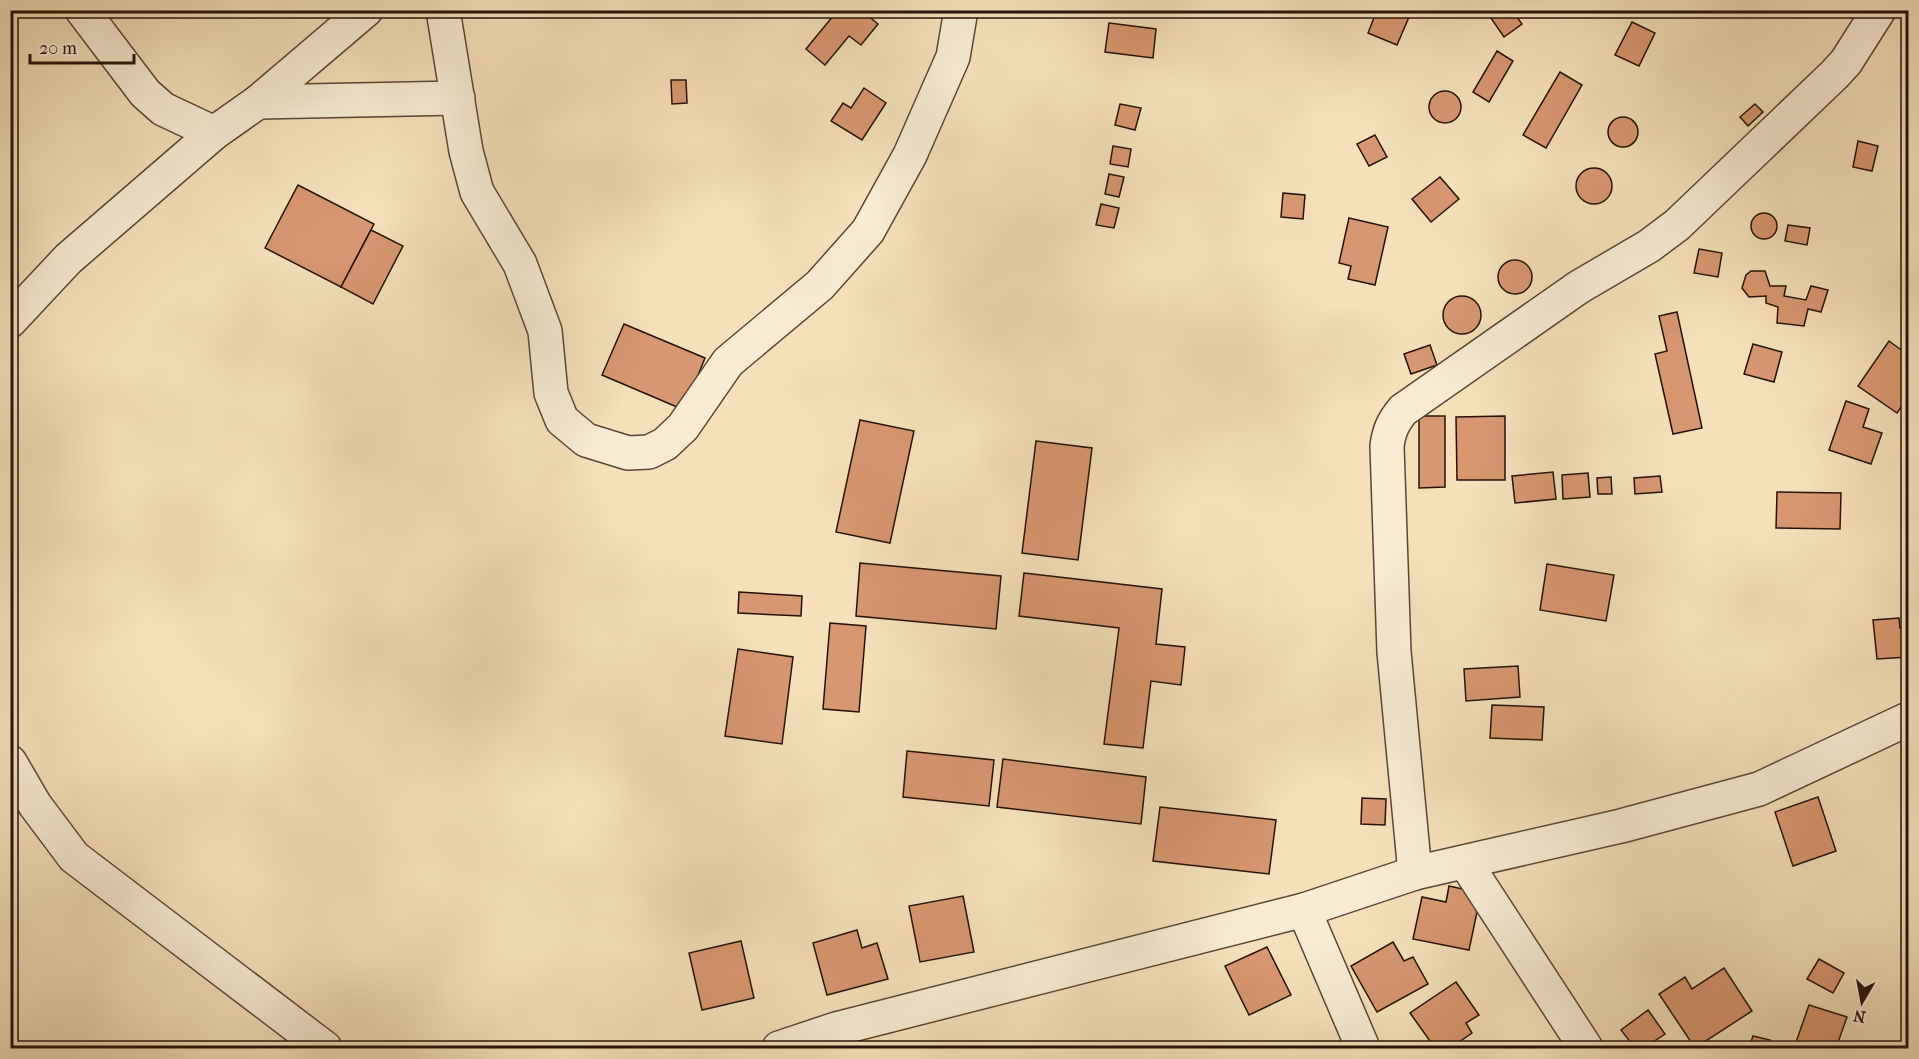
<svg xmlns="http://www.w3.org/2000/svg" width="1919" height="1059" font-family="'IM FELL French Canon',serif">
  <style>
    .building { fill: #d79770; stroke: #26120a; stroke-width: 1.5 }
    .lines { fill: none; stroke-linecap: round; stroke-linejoin: round }
    .minor-casing { stroke: #5a4636; stroke-width: 36 }
    .minor { stroke: #f8ebd2; stroke-width: 33 }
  </style>
  <rect width="100%" height="100%" fill="#f5e0b9"/>
  <filter id="stains"><feTurbulence type="fractalNoise" baseFrequency=".00333" numOctaves="4"/><feColorMatrix values="0 0 0 0 .2 0 0 0 0 .09 0 0 0 0 .02 0 0 0 .5 -.17"/></filter>
  <radialGradient id="worn" r=".72"><stop offset=".6" stop-color="#630" stop-opacity="0"/><stop offset="1" stop-color="#630" stop-opacity=".3"/></radialGradient>
  <g class="building">
    <path d="M838,10h23l17,14 -17,21 -12,-9 -24,29 -19,-16z"/>
    <path d="M1151,10h16l-15,5z"/>
    <path d="M1377,10h35l-15,35 -29,-12z"/>
    <path d="M1512,10l10,14 -18,13 -18,-26z"/>
    <path d="M1632,22l23,11 -16,33 -24,-11z"/>
    <path d="M1109,23l47,6 -3,29 -48,-6z"/>
    <path d="M1497,51l16,10 -24,41 -16,-10z"/>
    <path d="M1560,72l22,13 -36,63 -23,-13z"/>
    <path d="M671,80h15l1,23 -15,1z"/>
    <path d="M864,88l22,15 -24,37 -31,-19 12,-18 8,5z"/>
    <circle cx="1445" cy="107" r="16"/>
    <path d="M1120,104l21,4 -6,22 -20,-5z"/>
    <path d="M1755,104l8,8 -15,14 -8,-9z"/>
    <circle cx="1623" cy="132" r="15"/>
    <path d="M1375,135l12,22 -18,9 -12,-22z"/>
    <path d="M1858,141l20,5 -6,25 -19,-4z"/>
    <path d="M1113,146l18,3 -3,18 -18,-3z"/>
    <circle cx="1594" cy="186" r="18"/>
    <path d="M1109,174l15,3 -5,20 -14,-3z"/>
    <path d="M1440,177l19,22 -28,23 -19,-23z"/>
    <path d="M298,185l76,39 -33,63 -76,-39z"/>
    <path d="M1283,193l22,2 -2,24 -22,-2z"/>
    <path d="M1101,204l18,4 -5,20 -18,-3z"/>
    <circle cx="1764" cy="226" r="13"/>
    <path d="M1349,218l39,9 -13,58 -27,-6 3,-13 -12,-3z"/>
    <path d="M1788,225l22,3 -3,17 -22,-4z"/>
    <path d="M371,230l32,16 -30,58 -32,-17z"/>
    <path d="M1699,249l23,4 -4,24 -24,-4z"/>
    <circle cx="1515" cy="277" r="17"/>
    <path d="M1751,271h14l5,15h16l-2,10 22,4 5,-14 17,4 -7,22 -13,-3 -4,17 -27,-3 1,-16 -12,-4v-7l-17,1 -7,-9 4,-13z"/>
    <circle cx="1462" cy="315" r="19"/>
    <path d="M1677,312l25,116 -29,6 -18,-80 12,-3 -8,-35z"/>
    <path d="M624,324l81,34 -21,52 -82,-35z"/>
    <path d="M1889,341l19,14v42l-11,16 -39,-27z"/>
    <path d="M1753,344l29,8 -8,30 -30,-8z"/>
    <path d="M1430,345l7,20 -26,9 -7,-20z"/>
    <path d="M1846,401l23,8 -6,18 19,6 -11,31 -42,-14z"/>
    <path d="M1419,416h26v71l-26,1z"/>
    <path d="M1505,416v64h-48l-1,-63z"/>
    <path d="M860,420l54,11 -24,112 -54,-11z"/>
    <path d="M1036,441l56,7 -14,112 -56,-7z"/>
    <path d="M1553,472l3,27 -41,4 -3,-27z"/>
    <path d="M1588,473l2,24 -27,2 -1,-24z"/>
    <path d="M1660,476l2,16 -27,2 -1,-16z"/>
    <path d="M1611,477l1,17h-14l-1,-16z"/>
    <path d="M1777,492l64,1 -1,36 -64,-1z"/>
    <path d="M860,563l141,13 -5,53 -140,-13z"/>
    <path d="M1547,564l67,11 -8,46 -66,-11z"/>
    <path d="M1024,573l138,16 -6,55 29,3 -4,38 -30,-4 -8,67 -39,-4 15,-116 -100,-12z"/>
    <path d="M739,592l63,4 -1,20 -63,-3z"/>
    <path d="M1899,618l1,10 8,-1v30l-31,2 -4,-39z"/>
    <path d="M830,623l36,3 -7,86 -36,-3z"/>
    <path d="M738,649l55,8 -11,87 -57,-8z"/>
    <path d="M1518,666l2,31 -54,4 -2,-32z"/>
    <path d="M1492,705l52,2 -2,33 -52,-2z"/>
    <path d="M907,751l87,9 -5,46 -86,-9z"/>
    <path d="M1003,759l143,18 -5,47 -144,-17z"/>
    <path d="M1818,797l18,54 -43,15 -18,-54z"/>
    <path d="M1362,798l24,1 -1,26 -24,-1z"/>
    <path d="M1160,807l116,13 -7,54 -116,-13z"/>
    <path d="M1449,886l32,7 -12,57 -56,-11 9,-42 24,5z"/>
    <path d="M963,896l11,56 -54,10 -11,-56z"/>
    <path d="M857,930l5,18 15,-5 11,36 -61,16 -14,-52z"/>
    <path d="M741,941l13,57 -52,12 -13,-57z"/>
    <path d="M1393,942l11,19 9,-4 15,27 -51,28 -26,-46z"/>
    <path d="M1267,947l24,48 -42,20 -24,-49z"/>
    <path d="M1819,959l25,14 -11,20 -26,-14z"/>
    <path d="M1724,968l28,43 -57,37 -36,-54 26,-17 7,12z"/>
    <path d="M1456,982l23,33 -13,8 6,10 -22,15h-15l-25,-35z"/>
    <path d="M1809,1005l38,12 -11,31h-42z"/>
    <path d="M1648,1010l17,24 -21,14h-9l-14,-18z"/>
    <path d="M1753,1036l17,4 -3,8h-18z"/>
    <path d="M1908,1038v10h-10z"/>
    <path d="M1151,1042l2,6h-22z"/>
  </g>
  <g class="lines">
    <defs>
      <g id="minor">
        <path d="M82,10l63,83 18,16 51,24"/>
        <path d="M443,10l23,141 11,41 43,72 25,67 6,62 11,27 24,20 42,13 21,-1 16,-8 18,-17 45,-65 92,-77 48,-54 42,-76 43,-98 8,-47"/>
        <path d="M258,102l200,-4"/>
        <path d="M10,321l58,-62 146,-126 44,-31 108,-92"/>
        <path d="M10,762l25,43 39,52 251,191"/>
        <path d="M1465,862l121,186"/>
        <path d="M1415,873l-21,-221 -7,-206c2,-15 6,-24 16,-36l176,-123 70,-41 28,-21 157,-150 12,-13 33,-52"/>
        <path d="M1304,910l59,138"/>
        <path d="M779,1048l57,-19 468,-119 111,-37 206,-47 138,-37 149,-70"/>
      </g>
    </defs>
    <use href="#minor" class="minor-casing"/>
    <use href="#minor" class="minor"/>
  </g>
  <rect width="1919" height="1059" fill="none" stroke="#f5e0b9" stroke-width="36"/>
  <rect x="12" y="12" width="1895" height="1035" fill="none" stroke="#26120a" stroke-width="3"/>
  <rect x="18" y="18" width="1883" height="1023" fill="none" stroke="#26120a" stroke-width="1.5"/>
  <g transform="translate(1862 1002) rotate(190)" stroke="#f8ebd2" stroke-width="4.5" paint-order="stroke">
  <path d="M0-4.5L10 22L0 15L-10 22Z" fill="#26120a"/>
  <text y="-9" font-size="16" font-weight="bold" text-anchor="middle" fill="#26120a">N</text>
  </g>
  <path d="M30 54v9h104v-9" fill="none" stroke="#26120a" stroke-width="3"/>
  <text x="39" y="54" font-size="18" fill="#26120a" stroke="#f8ebd2" stroke-width="4.5" paint-order="stroke">20 m</text>
  <rect width="100%" height="100%" filter="url(#stains)"/>
  <rect width="100%" height="100%" fill="url(#worn)"/>
</svg>
